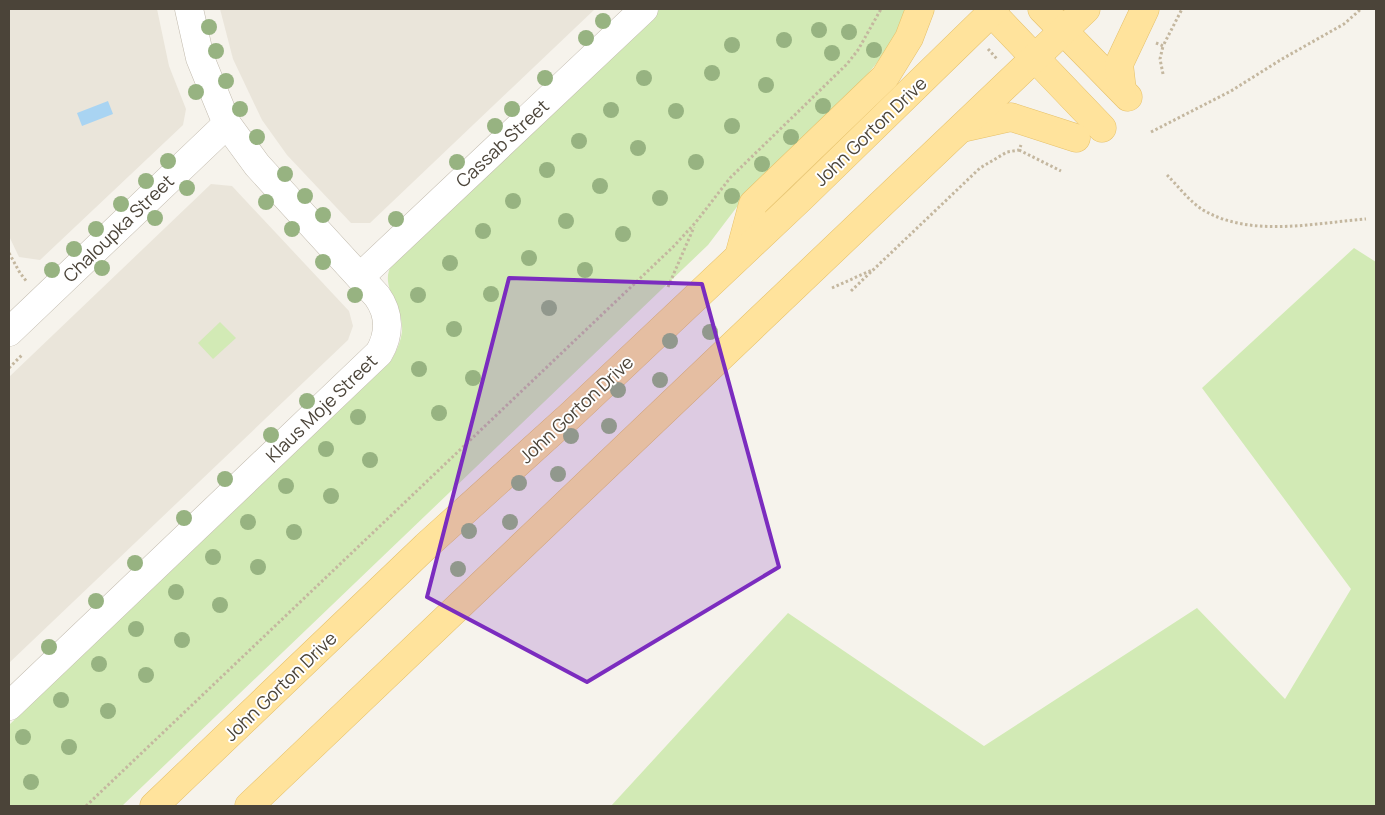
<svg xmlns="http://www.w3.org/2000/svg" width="1385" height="815" font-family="Manrope,sans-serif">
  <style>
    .residential { fill: #eae5da }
    .green { fill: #d2eab5 }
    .water { fill: #a9d4f2 }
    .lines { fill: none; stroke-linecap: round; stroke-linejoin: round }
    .minor-casing { stroke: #c2bbae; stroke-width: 29 }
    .major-casing { stroke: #e6c16a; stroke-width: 29 }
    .path { stroke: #c4b79f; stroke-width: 3; stroke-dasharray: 2.5 2.5; stroke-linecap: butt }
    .minor { stroke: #fff; stroke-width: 28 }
    .major { stroke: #ffe39c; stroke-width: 28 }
    .tree { fill: #97b381 }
    .marked { fill: #7b2cbf; fill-opacity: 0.2; stroke: #7b2cbf; stroke-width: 4; stroke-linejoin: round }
    .labels { text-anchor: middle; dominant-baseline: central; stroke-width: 4; stroke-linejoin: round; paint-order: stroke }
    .street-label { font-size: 18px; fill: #4b4439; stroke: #fff }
  </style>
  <rect width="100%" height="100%" fill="#f6f3ec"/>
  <g class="residential">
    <path d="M9,9h148l12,57 17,43 -3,16 -143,135 -21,-3 -10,-21z"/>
    <path d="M220,9h375l-225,214h-19l-64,-68 -25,-35 -29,-61z"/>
    <path d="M211,184l21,2 117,125 4,15 -5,14 -339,323v-286z"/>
  </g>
  <g class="green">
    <path d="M660,9h248l-17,33 -15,22 -21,25 -106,102 -41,54 -586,561h-113v-81l382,-364c5,-9 10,-19 11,-30 2,-25 -24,-44 -10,-67z"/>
    <path d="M1354,248l22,14v544h-765l177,-193 196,133 213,-138 88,91 66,-110 -149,-201z"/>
    <path d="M220,322l16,16 -23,21 -15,-16z"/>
  </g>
  <path class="water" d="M108,101l5,13 -31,12 -5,-13z"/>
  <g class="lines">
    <defs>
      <g id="minor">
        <path d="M360,277l284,-268"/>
        <path d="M9,332l218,-208"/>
        <path d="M9,706l370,-353c11,-19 11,-39 -2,-57l-120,-131 -30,-41 -27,-66 -11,-49"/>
      </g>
      <g id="major">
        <path d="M1042,9l86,88"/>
        <path d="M991,12l111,116"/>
        <path d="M1122,90l-3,-26 26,-55"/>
        <path d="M962,128l49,-11 65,21"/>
        <path d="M739,256l14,-52 132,-127 24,-39 11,-29"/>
        <path d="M154,806l272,-260 146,-132 230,-217 193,-188"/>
        <path d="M249,806l837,-797"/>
      </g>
    </defs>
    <use href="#minor" class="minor-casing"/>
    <use href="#major" class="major-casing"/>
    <g class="path">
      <path d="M1156,43l7,3 19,-37"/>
      <path d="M988,49l9,10"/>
      <path d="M1163,74l-3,-15 3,-13"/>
      <path d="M1151,132l80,-41 51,-32 62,-35 17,-15"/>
      <path d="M1019,150l42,21"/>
      <path d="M1167,175c11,11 23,27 36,35 48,28 111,13 163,9"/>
      <path d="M9,253l11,20 7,9"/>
      <path d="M668,287l26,-60"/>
      <path d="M832,288l40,-18"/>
      <path d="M851,291l129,-123 27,-16 12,-2 2,-5"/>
      <path d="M9,368l14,-14"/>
      <path d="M86,806l588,-560 22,-24 34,-44 117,-114 11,-14 23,-41"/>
    </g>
    <use href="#minor" class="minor"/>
    <use href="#major" class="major"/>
  </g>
  <g class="tree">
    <circle cx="603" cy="21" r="8"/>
    <circle cx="209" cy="27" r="8"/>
    <circle cx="819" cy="30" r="8"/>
    <circle cx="849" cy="32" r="8"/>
    <circle cx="586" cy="38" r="8"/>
    <circle cx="784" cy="40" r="8"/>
    <circle cx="732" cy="45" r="8"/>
    <circle cx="874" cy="50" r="8"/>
    <circle cx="216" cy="51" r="8"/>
    <circle cx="832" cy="53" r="8"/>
    <circle cx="712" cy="73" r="8"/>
    <circle cx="545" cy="78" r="8"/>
    <circle cx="644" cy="78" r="8"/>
    <circle cx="226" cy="81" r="8"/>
    <circle cx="766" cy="85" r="8"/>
    <circle cx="196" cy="92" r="8"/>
    <circle cx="823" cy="106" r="8"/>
    <circle cx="240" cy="109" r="8"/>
    <circle cx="512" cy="109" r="8"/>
    <circle cx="611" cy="110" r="8"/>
    <circle cx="676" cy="111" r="8"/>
    <circle cx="495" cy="126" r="8"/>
    <circle cx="732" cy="126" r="8"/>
    <circle cx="257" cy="137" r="8"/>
    <circle cx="791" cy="137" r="8"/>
    <circle cx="579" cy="141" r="8"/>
    <circle cx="638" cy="148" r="8"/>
    <circle cx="168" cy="161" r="8"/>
    <circle cx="457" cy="162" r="8"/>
    <circle cx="696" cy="162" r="8"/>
    <circle cx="762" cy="164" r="8"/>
    <circle cx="547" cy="170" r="8"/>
    <circle cx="285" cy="174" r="8"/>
    <circle cx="146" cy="181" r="8"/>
    <circle cx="600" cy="186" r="8"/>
    <circle cx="187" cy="188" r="8"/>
    <circle cx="305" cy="196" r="8"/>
    <circle cx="732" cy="196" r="8"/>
    <circle cx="660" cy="198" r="8"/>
    <circle cx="513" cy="201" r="8"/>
    <circle cx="266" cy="202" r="8"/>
    <circle cx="121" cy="204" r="8"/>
    <circle cx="323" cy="215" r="8"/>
    <circle cx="155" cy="218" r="8"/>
    <circle cx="396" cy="219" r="8"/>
    <circle cx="566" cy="221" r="8"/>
    <circle cx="96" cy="229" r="8"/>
    <circle cx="292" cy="229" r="8"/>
    <circle cx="483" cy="231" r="8"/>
    <circle cx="623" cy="234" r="8"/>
    <circle cx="74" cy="249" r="8"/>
    <circle cx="529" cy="258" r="8"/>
    <circle cx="323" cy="262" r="8"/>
    <circle cx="450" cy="263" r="8"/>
    <circle cx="102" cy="268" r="8"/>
    <circle cx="52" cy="270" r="8"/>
    <circle cx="585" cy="270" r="8"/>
    <circle cx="491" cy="294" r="8"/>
    <circle cx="355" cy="295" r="8"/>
    <circle cx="418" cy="295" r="8"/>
    <circle cx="549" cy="308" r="8"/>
    <circle cx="454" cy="329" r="8"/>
    <circle cx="710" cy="332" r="8"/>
    <circle cx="670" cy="341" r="8"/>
    <circle cx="419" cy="369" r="8"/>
    <circle cx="473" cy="378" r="8"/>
    <circle cx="660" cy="380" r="8"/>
    <circle cx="618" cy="390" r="8"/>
    <circle cx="307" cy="401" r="8"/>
    <circle cx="439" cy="413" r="8"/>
    <circle cx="358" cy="417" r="8"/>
    <circle cx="609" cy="426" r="8"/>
    <circle cx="271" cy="435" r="8"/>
    <circle cx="571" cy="436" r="8"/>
    <circle cx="326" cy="449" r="8"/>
    <circle cx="370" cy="460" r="8"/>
    <circle cx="558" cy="474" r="8"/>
    <circle cx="225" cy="479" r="8"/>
    <circle cx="519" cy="483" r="8"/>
    <circle cx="286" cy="486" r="8"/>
    <circle cx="331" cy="496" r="8"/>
    <circle cx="184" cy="518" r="8"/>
    <circle cx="248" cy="522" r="8"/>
    <circle cx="510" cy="522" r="8"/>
    <circle cx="469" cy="531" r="8"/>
    <circle cx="294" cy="532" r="8"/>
    <circle cx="213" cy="557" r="8"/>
    <circle cx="135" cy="563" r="8"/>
    <circle cx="258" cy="567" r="8"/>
    <circle cx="458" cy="569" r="8"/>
    <circle cx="176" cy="592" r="8"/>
    <circle cx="96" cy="601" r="8"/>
    <circle cx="220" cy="605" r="8"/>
    <circle cx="136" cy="629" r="8"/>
    <circle cx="182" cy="640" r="8"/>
    <circle cx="49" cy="647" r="8"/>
    <circle cx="99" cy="664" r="8"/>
    <circle cx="146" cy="675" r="8"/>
    <circle cx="61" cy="700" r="8"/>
    <circle cx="108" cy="711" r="8"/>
    <circle cx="23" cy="737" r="8"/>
    <circle cx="69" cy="747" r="8"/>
    <circle cx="31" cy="782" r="8"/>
  </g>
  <path class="marked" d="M509,278l193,6 77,283 -192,115 -160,-85z"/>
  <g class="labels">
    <g class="street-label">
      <text transform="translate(870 131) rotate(-44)">John Gorton Drive</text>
      <text transform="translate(502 143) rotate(-43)">Cassab Street</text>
      <text transform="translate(118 228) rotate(-44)">Chaloupka Street</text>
      <text transform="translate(321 408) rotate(-44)">Klaus Moje Street</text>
      <text transform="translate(576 409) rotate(-43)">John Gorton Drive</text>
      <text transform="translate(280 686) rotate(-44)">John Gorton Drive</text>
    </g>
  </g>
  <rect width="1385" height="815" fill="none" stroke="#4b4439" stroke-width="20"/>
</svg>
